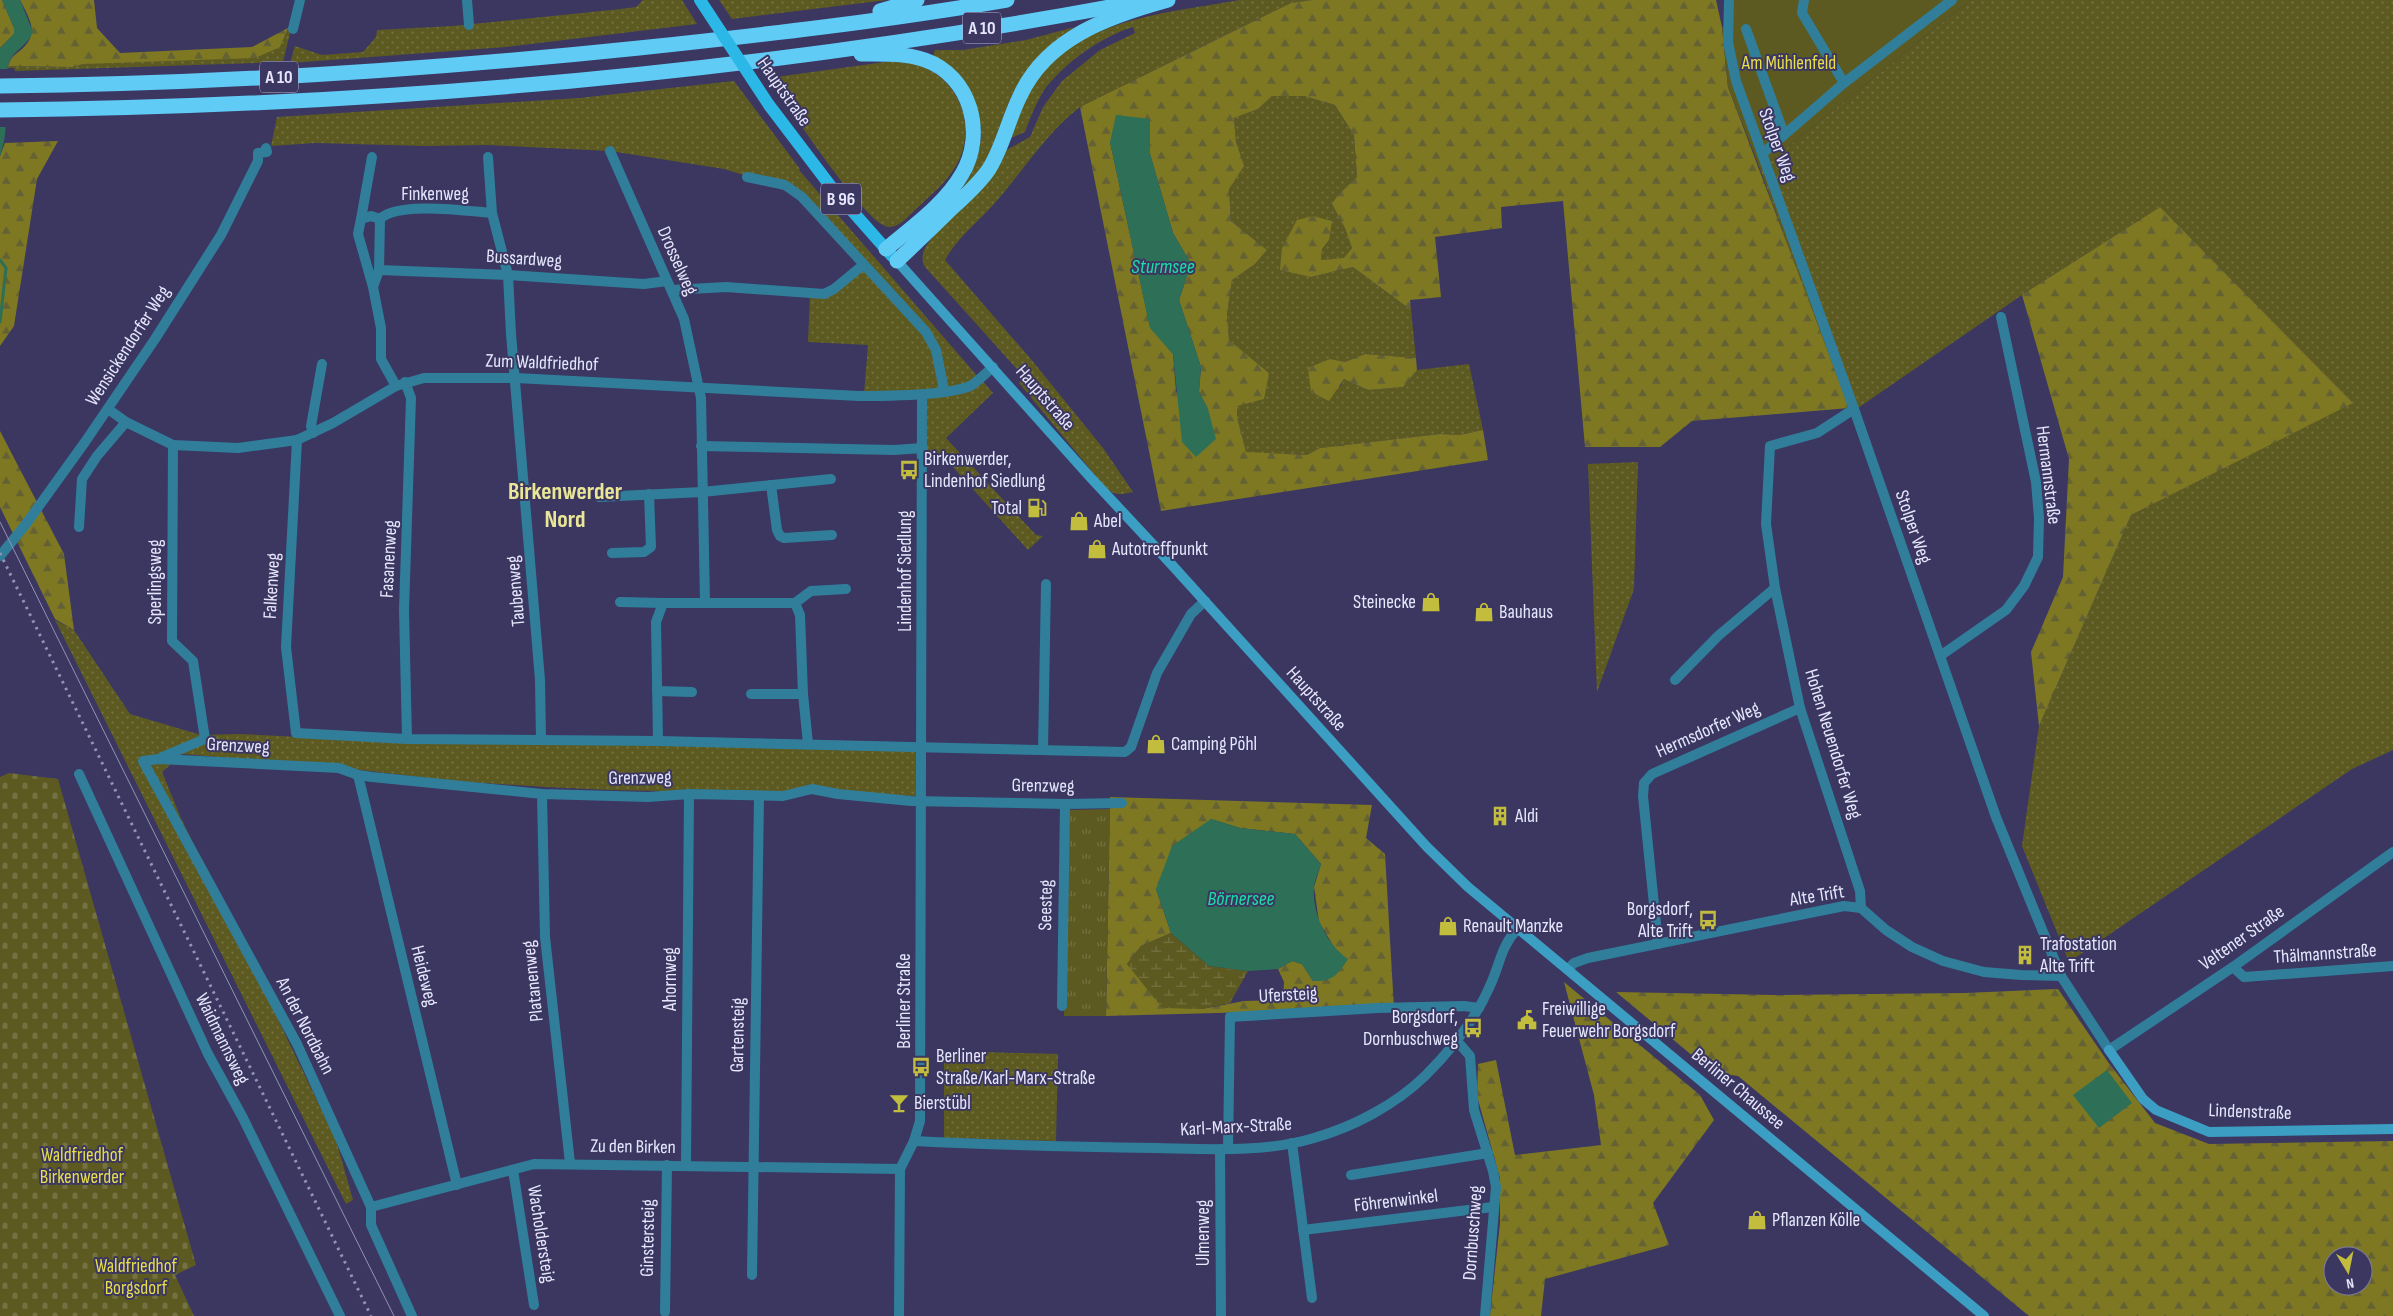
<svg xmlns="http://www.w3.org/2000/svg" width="2393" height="1316" font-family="'Sofia Sans Condensed',sans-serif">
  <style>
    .grass { fill: url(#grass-dots) }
    .forest { fill: url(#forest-firs); fill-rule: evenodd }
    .wetland { fill: url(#wetland-marsh) }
    .cemetery { fill: url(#cemetery-stones) }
    .park { fill: url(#park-tufts) }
    .garden { fill: #5d5a21 }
    .water { fill: #2d7057 }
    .pier { fill: #3b3761 }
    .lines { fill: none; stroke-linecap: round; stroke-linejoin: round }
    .stream { stroke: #2d7057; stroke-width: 3 }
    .street { stroke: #317e9b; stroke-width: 10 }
    .secondary { stroke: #3c9ec3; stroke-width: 10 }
    .primary { stroke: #2cb8e7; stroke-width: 12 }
    .highway { stroke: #60ccf6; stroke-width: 15 }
    .tram { stroke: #9593b2; stroke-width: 1 }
    .rail { stroke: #9593b2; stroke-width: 3; stroke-dasharray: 2.5 5; stroke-linecap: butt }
    .primary-bridge { stroke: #2cb8e7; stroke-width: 12 }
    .labels { text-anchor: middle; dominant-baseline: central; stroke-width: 4; stroke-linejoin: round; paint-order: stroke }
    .shield { fill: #3b3761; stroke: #b3b2ce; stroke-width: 1 }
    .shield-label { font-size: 18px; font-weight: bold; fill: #e6e6fc }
    .park-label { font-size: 19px; fill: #e7df4c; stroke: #3b3761 }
    .street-label { font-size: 19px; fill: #e6e6fc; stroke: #3b3761 }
    .poi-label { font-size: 19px; fill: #e6e6fc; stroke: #3b3761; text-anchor: start }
    .water-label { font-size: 20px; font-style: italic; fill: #1cdfa7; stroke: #3b3761 }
    .district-label { font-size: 24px; font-weight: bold; fill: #e9e697; stroke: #3b3761 }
  </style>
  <defs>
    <pattern id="grass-dots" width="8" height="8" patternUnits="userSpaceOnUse" patternTransform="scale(1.25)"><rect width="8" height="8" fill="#5d5a21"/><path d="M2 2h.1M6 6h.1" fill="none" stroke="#747242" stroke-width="1.8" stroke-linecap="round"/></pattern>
    <pattern id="forest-firs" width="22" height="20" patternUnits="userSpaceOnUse" patternTransform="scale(1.25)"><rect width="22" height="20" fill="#7d7821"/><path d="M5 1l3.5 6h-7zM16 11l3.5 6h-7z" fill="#646134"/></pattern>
    <pattern id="wetland-marsh" width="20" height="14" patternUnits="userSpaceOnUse" patternTransform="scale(1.25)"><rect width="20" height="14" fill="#5d5a21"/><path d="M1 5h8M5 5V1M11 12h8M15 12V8" fill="none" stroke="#747242"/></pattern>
    <pattern id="cemetery-stones" width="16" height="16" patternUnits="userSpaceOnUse" patternTransform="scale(1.25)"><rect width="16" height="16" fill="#5d5a21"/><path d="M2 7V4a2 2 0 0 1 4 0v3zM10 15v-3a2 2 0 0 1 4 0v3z" fill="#747242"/></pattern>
    <pattern id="park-tufts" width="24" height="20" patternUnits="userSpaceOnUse" patternTransform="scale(1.25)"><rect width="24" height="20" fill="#5d5a21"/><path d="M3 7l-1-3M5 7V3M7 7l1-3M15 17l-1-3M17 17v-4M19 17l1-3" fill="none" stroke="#747242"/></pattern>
  </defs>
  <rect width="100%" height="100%" fill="#3b3761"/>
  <g class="grass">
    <path d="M643,0h39l15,24 -191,23 -216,16 5,-17 27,9 41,-3 13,-15 1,-7 76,-4 168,-17 15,-2z"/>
    <path d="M719,0h168l-155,19z"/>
    <path d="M1239,0h73l-21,3 -211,104c-36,28 -57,65 -87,98 -19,21 -34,31 -48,55l85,98 73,90 30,44c-14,3 -19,4 -29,-6l-85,-103 5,-6 -99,-110c-6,-11 0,-20 7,-29l73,-87 25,-14 13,-30 19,-26 38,-31 35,-17 -2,-6c-32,10 -64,33 -86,59 -10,14 -16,30 -22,46l-14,6c8,-21 15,-44 29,-62 46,-59 130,-63 199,-76z"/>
    <path d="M1970,0h423v750l-41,19 -283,193 -47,-116 17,-120 92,-211 221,-113 -192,-195 -138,88 -164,113h-9l-30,-77 -59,-162z"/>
    <path d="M1075,27c-31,20 -55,45 -68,80 -8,19 -13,39 -23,56 -7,13 -18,22 -27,33 39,-53 30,-103 -24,-140l2,-6h28l63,-10z"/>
    <path d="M288,28l3,1 -8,33 -268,9 -1,-3h-6v-2l65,1 10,-3 197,-17z"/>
    <path d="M885,62c14,0 28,0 41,6 36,17 50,62 31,96 -10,18 -26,31 -41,45 -8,7 -19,22 -31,17 -25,-10 -98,-121 -116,-148z"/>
    <path d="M734,81l66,88 -1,1 180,208 -7,5 -27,6 -8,-40 -134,-153 -56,-20 -23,-7 -114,-18 -123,-6 -61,1 -111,-3 -44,3 6,-29 302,-19z"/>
    <path d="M1272,96h32l31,9 19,30 3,42 -20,19 -5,8 13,24 7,20 -8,11 -23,1 1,-11 7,-9 -16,-24 -2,61 42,-10 58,43 5,48 -51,-4 -20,8 -16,-3 11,28 4,-8 24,11 35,-3 14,-17 52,-6 14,66 -24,5 -19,-1 -120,14 -13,7 -61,-2 -9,-36v-11l32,-33 -40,-33 -2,-26 5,-34 23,-16 12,-14 -36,-29 -2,-32 14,-23 -7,-24 -2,-24 24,-9z"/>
    <path d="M863,267l69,78 11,44 -79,5 4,-49 -60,-3 2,-47h11z"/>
    <path d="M981,379l12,14 -47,45 90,97 7,1 -15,14 -86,-95 -18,-1 -1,-60z"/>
    <path d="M1638,462l-4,127 -37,103 -9,-228z"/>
    <path d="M55,620l19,10 56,84 71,21 38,-1 121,6 561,10 1,46 -311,-6 -66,-3 -92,-6 -109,-13 -161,-14 -21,18 18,44 156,324 17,60 -7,4z"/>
    <path d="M949,1051l109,3 -2,87 -112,-3v-75h5z"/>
  </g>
  <g class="forest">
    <path d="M0,0h2l12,28v6l-14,14z"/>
    <path d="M20,0h74l3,28 23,25 132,-6 36,-19 -8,19 -25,11 -172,6 -10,3 -65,-1c3,-10 7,-11 14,-17 18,-16 7,-31 -2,-49z"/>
    <path d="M1312,0h404l6,27 6,60 121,321 -157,13 -32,26h-75l-22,-246 -62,6 1,21 -67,9 6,60 -31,3 1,10 -58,-43 -42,10 -31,-7 2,-22 15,-28 16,-4 19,5 -3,19 -7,9 -1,11 23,-2 8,-10 -7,-20 -13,-24 5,-8 20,-19 -3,-42 -19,-30 -31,-9h-32l-14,13 -24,9 2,24 8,24 -15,23 2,32 36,29 -12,14 -23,16 -5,34 2,26 40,33 -5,26 -27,7v11l9,35 61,3 13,-7 120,-14 19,1 24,-5 5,30 -327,51 -81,-404 211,-104zM1150,119v35l23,79 18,31 -12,36 22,67 -2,25 9,17 -32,-17 -3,-38 -23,-27 -40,-185z"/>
    <path d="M58,141l-21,38 -23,147 -14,20v-190l5,-13z"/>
    <path d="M2160,207l193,196 -222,112 -92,211 -8,-74 32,-75 6,-118 -47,-164z"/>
    <path d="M1365,354l51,4 1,12 -14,17 -35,3 -24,-11 -15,22 -18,-9 -3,-24 22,-9 15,3z"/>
    <path d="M0,431l64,123 10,76 -19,-11 -55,-112z"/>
    <path d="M1110,797l262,8 -6,33 19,16 9,154 -288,8zM1211,819l29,9 55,6 26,30 -7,23 5,35 18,30 -24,29 -11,-17 -10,-3 -14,8 6,13 -1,18 -39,1 -42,8 -59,-27 -16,-18 14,-18 30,-13 -15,-44z"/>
    <path d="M1564,982l136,113 14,25 -61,83 16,42 -124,34 -4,37h-51l10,-93v-45l-23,-82 1,-32 18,-4 19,95 86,-10 -7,-50z"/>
    <path d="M2058,989l50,73 47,61 54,21 184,-3v175h-364l-291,-240 -26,-4 -96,-80 159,3 190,-2zM2333,1256h30v30h-30z"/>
  </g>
  <path class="wetland" d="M1171,933l38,33 39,5 -18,32 -28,6 -40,-1 -35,-44 14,-18z"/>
  <path class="cemetery" d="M9,773l49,6 138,486 -21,10 19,41h-194v-539z"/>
  <path class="park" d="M1110,809l-4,207h-42l5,-206z"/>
  <path class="garden" d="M1733,0h237l-210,169 -32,-82 -6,-60 11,-1z"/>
  <g class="water">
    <path d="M2,0h18l13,32c-5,14 -22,19 -25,34 -5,30 3,60 -8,90v-108l14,-14v-6z"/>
    <path d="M1116,115l34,4v35l23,79 18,31 -12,36 22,67 -2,25 9,17 8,30 -20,18 -14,-15 -9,-88 -23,-26 -40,-186z"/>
    <path d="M1211,819l29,9 55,6 26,30c-2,7 -6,15 -7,23 -2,26 12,57 34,72 -10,16 -16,23 -35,22l-11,-17 -10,-3 -14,8 -30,2 -39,-5 -38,-33 -15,-44 16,-43z"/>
    <path d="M2107,1070l25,33 -33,25 -26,-33z"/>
  </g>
  <path class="pier" d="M0,69h10l-1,58h-9z"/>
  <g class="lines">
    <path class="stream" d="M0,260l6,8 -6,54"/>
    <g class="street">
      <path d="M467,0l2,25"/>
      <path d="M1729,0l-1,42 8,39 118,328 142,408 65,159 48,74 124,-83 160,-115"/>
      <path d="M1804,0l-2,13 42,70"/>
      <path d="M293,29l7,-29"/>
      <path d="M1746,29l38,105"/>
      <path d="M610,151l74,168 17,79 4,204"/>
      <path d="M1762,154l82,-71 108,-83"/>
      <path d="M488,157l4,56 16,62 3,59 29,346 1,60"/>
      <path d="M747,177l38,8 17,12 124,135 10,18 8,40"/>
      <path d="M361,219l11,-62"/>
      <path d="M380,219c17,-18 87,-8 112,-6"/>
      <path d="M379,270l129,5 136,9 23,-3"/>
      <path d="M373,287l-15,-53 3,-15 10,-3 9,3 -1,51 -6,17 8,41v31l15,27"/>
      <path d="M672,290l54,-3 98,7 10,-5 29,-24"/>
      <path d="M405,382l6,16 -7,212 3,129"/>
      <path d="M108,409l18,13 47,23 65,3 59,-8 36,-17 63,-37 28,-8h92l343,18c25,0 92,0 113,-11 7,-5 14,-12 21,-18"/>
      <path d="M1854,409l-37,24 -47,13 -4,78 9,64 25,120 60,183 1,17"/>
      <path d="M313,433l-2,-7 11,-62"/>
      <path d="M297,440l-11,207 10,86 111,6 251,2 467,11 6,-5 26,-74 34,-59 14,-13"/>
      <path d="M701,446l193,4 29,-2"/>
      <path d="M771,485l6,45 3,6 4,2 48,-3"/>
      <path d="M599,497l103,-5 129,-13"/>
      <path d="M79,527l3,-48 15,-23 29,-34"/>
      <path d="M612,553l32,-1 7,-5 -2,-53"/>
      <path d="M0,556l26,-32 59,-82 70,-103 66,-104 37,-74v-8l9,-1 -1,-4"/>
      <path d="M620,602l43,1"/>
      <path d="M795,603l16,-12 35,-2"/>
      <path d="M1940,656l66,-46 18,-24 14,-29 1,-39 -3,-36 -35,-165"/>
      <path d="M1675,680l43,-44 57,-48"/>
      <path d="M657,691l35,1"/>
      <path d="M751,694h52"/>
      <path d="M658,741l-2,-119 7,-19h132l5,12 3,79 5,50"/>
      <path d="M1043,750l3,-166"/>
      <path d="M162,757l43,-18 -12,-78 -21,-20 1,-196"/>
      <path d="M79,774l129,280 35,64 97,198"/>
      <path d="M358,775l99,410"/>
      <path d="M542,794l3,143 25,226"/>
      <path d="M1658,944l-15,-148 1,-13 8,-9 148,-66"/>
      <path d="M2233,967l11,10 149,-11"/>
      <path d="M1568,969l6,-6 14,-5 256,-52 17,2 25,22 26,17 31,14 41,11 37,3 40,1"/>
      <path d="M1062,1006l3,-202"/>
      <path d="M1457,1041l13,15 4,54 19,61 3,16 -11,129"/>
      <path d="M914,1141c81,4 161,6 242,7 51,1 108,5 158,-10 39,-11 81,-33 111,-62 26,-26 49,-54 64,-88 11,-22 11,-41 29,-60"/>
      <path d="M1292,1143l20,155"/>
      <path d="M1220,1149l1,167"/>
      <path d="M1228,1149l2,-132 148,-9 86,-2 15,2"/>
      <path d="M686,1165l3,-371"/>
      <path d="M513,1170l21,135"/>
      <path d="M1351,1175l137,-22"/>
      <path d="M371,1207l163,-43 366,5"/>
      <path d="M1303,1230l190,-23"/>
      <path d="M752,1275l7,-479"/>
      <path d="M665,1312l2,-147"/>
      <path d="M412,1316l-41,-91v-18l-74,-163 -154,-283 16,-2 180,9 19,7 14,2 170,17 106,3 41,-3 94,2 29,-7 26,5 73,7 154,3 57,-1"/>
      <path d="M899,1316l1,-147 14,-28 6,-20 2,-727"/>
    </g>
    <g class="secondary">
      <path d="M897,261l193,216 82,88 255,282 41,40 516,429"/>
      <path d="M2109,1050l34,49 13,11 53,22 184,-3"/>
    </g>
    <path class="primary" d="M769,105l63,83 60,68"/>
    <g class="highway">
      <path d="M880,11l37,-11"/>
      <path d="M861,54c21,0 44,-1 64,6 46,16 61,74 37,114 -17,30 -50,53 -76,75"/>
      <path d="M0,86c214,-2 427,-16 639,-38 123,-13 246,-27 368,-48"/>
      <path d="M0,110c384,-4 770,-38 1147,-110"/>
      <path d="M897,261c19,-18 37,-35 55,-53 13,-12 27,-24 37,-39 14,-22 19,-49 31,-73 27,-59 90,-80 148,-96"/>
    </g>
    <path class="tram" d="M0,522l394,794"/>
    <path class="rail" d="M0,553l371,763"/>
    <path class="primary-bridge" d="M700,0l69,105"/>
  </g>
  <defs>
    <symbol id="bus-bare" viewBox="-9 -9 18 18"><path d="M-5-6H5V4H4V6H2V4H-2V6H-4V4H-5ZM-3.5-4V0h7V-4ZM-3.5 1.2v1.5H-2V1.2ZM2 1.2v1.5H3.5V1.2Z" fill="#c3bd3e" stroke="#3b3761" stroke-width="2.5" paint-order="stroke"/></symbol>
    <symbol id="fuel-bare" viewBox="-9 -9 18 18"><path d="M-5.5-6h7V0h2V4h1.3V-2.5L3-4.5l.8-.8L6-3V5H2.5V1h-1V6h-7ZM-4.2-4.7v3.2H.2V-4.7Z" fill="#c3bd3e" stroke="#3b3761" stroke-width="2.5" paint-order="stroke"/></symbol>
    <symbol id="shop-bare" viewBox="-9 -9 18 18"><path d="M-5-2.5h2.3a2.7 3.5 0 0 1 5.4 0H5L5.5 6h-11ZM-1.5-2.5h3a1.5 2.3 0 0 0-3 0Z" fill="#c3bd3e" stroke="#3b3761" stroke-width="2.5" paint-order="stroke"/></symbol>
    <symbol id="building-bare" viewBox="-9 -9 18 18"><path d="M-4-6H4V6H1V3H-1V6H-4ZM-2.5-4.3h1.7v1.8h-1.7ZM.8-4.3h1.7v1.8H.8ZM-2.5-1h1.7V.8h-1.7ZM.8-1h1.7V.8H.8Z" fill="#c3bd3e" stroke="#3b3761" stroke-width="2.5" paint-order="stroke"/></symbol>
    <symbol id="civic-bare" viewBox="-9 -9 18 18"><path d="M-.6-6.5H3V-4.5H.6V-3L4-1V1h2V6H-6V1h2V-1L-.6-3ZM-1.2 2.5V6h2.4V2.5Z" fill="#c3bd3e" stroke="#3b3761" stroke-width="2.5" paint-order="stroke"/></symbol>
    <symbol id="bar-bare" viewBox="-9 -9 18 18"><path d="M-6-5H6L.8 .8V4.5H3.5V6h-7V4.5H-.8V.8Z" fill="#c3bd3e" stroke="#3b3761" stroke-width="2.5" paint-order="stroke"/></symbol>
  </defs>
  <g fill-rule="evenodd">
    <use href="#bus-bare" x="895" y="456" width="28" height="28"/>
    <use href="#fuel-bare" x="1023" y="494" width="28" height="28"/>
    <use href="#shop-bare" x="1065" y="507" width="28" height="28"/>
    <use href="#shop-bare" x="1083" y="535" width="28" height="28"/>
    <use href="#shop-bare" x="1417" y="588" width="28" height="28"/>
    <use href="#shop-bare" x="1470" y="598" width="28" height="28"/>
    <use href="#shop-bare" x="1142" y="730" width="28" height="28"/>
    <use href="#building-bare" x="1486" y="802" width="28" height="28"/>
    <use href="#bus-bare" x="1694" y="906" width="28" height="28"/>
    <use href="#shop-bare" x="1434" y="912" width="28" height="28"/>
    <use href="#building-bare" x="2011" y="941" width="28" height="28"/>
    <use href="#civic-bare" x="1513" y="1006" width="28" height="28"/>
    <use href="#bus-bare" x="1459" y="1014" width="28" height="28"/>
    <use href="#bus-bare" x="907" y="1053" width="28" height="28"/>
    <use href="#bar-bare" x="885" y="1089" width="28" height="28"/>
    <use href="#shop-bare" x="1743" y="1206" width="28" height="28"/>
  </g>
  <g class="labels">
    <g class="shield">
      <rect x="963" y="12.5" width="38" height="31" rx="4"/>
      <rect x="260" y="61.5" width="38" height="31" rx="4"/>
      <rect x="821" y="183.5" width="40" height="31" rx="4"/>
    </g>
    <g class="shield-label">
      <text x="982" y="28">A 10</text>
      <text x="279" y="77">A 10</text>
      <text x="841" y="199">B 96</text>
    </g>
    <g class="park-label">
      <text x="1789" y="63">Am Mühlenfeld</text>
      <text x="82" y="1155">Waldfriedhof<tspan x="82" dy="22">Birkenwerder</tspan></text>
      <text x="136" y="1266">Waldfriedhof<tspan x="136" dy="22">Borgsdorf</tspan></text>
    </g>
    <g class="street-label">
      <text transform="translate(784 92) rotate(55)">Hauptstraße</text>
      <text transform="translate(1777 145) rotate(70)">Stolper Weg</text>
      <text x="435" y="194">Finkenweg</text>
      <text transform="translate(524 259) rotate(4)">Bussardweg</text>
      <text transform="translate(677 261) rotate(66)">Drosselweg</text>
      <text transform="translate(128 346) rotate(-57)">Wensickendorfer Weg</text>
      <text transform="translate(542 363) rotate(2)">Zum Waldfriedhof</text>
      <text transform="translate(1045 398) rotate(49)">Hauptstraße</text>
      <text transform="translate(2048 475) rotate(83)">Hermannstraße</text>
      <text transform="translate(1913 527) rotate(71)">Stolper Weg</text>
      <text transform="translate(389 559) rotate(-87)">Fasanenweg</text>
      <text transform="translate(905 571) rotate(-90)">Lindenhof Siedlung</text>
      <text transform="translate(155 582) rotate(-90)">Sperlingsweg</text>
      <text transform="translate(272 586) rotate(-87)">Falkenweg</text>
      <text transform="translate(516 591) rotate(-95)">Taubenweg</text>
      <text transform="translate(1316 699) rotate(48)">Hauptstraße</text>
      <text transform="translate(1708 730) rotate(-24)">Hermsdorfer Weg</text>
      <text transform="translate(1833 744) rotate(73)">Hohen Neuendorfer Weg</text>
      <text transform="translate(238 746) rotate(3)">Grenzweg</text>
      <text transform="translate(640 778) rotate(-1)">Grenzweg</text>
      <text transform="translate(1043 786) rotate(1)">Grenzweg</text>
      <text transform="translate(1817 896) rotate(-9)">Alte Trift</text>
      <text transform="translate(1046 905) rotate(-89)">Seesteg</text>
      <text transform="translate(2242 938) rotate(-35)">Veltener Straße</text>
      <text transform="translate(2325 954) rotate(-4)">Thälmannstraße</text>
      <text transform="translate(424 976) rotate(76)">Heideweg</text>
      <text transform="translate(670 979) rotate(-90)">Ahornweg</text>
      <text transform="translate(533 981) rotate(-96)">Platanenweg</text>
      <text transform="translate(1288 995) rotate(-3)">Ufersteig</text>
      <text transform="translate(904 1001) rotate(-90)">Berliner Straße</text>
      <text transform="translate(305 1026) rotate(63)">An der Nordbahn</text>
      <text transform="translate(738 1035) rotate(-89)">Gartensteig</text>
      <text transform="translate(222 1039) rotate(64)">Waidmannsweg</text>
      <text transform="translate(1738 1089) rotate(40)">Berliner Chaussee</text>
      <text transform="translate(2250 1112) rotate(2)">Lindenstraße</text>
      <text transform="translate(1236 1127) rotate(-3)">Karl-Marx-Straße</text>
      <text transform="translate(633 1147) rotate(1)">Zu den Birken</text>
      <text transform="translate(1396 1201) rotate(-7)">Föhrenwinkel</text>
      <text transform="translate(1203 1233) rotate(-90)">Ulmenweg</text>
      <text transform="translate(1473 1233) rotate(-86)">Dornbuschweg</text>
      <text transform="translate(541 1234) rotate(81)">Wacholdersteig</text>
      <text transform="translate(648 1238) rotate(-89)">Ginstersteig</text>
    </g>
    <g class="poi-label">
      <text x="924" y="459">Birkenwerder,<tspan x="924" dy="22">Lindenhof Siedlung</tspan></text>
      <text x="1022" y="508" text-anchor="end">Total</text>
      <text x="1094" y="521">Abel</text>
      <text x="1112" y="549">Autotreffpunkt</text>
      <text x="1416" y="602" text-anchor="end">Steinecke</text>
      <text x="1499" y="612">Bauhaus</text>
      <text x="1171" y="744">Camping Pöhl</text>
      <text x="1515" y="816">Aldi</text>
      <text x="1693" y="909" text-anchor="end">Borgsdorf,<tspan x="1693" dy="22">Alte Trift</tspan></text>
      <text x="1463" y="926">Renault Manzke</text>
      <text x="2040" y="944">Trafostation<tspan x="2040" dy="22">Alte Trift</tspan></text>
      <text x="1542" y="1009">Freiwillige<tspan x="1542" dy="22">Feuerwehr Borgsdorf</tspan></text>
      <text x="1458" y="1017" text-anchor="end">Borgsdorf,<tspan x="1458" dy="22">Dornbuschweg</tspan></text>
      <text x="936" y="1056">Berliner<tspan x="936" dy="22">Straße/Karl-Marx-Straße</tspan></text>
      <text x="914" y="1103">Bierstübl</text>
      <text x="1772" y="1220">Pflanzen Kölle</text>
    </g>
    <g class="water-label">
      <text x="1163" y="267">Sturmsee</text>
      <text x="1241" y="899">Börnersee</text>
    </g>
    <g class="district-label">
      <text x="565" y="491">Birkenwerder<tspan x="565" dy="28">Nord</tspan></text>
    </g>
  </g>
  <g transform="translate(2348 1271) rotate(170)"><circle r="24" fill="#3b3761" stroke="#7f7d9f"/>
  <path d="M0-4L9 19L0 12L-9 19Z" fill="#c3bd3e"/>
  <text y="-8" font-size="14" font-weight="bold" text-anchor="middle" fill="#e6e6fc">N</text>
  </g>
</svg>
